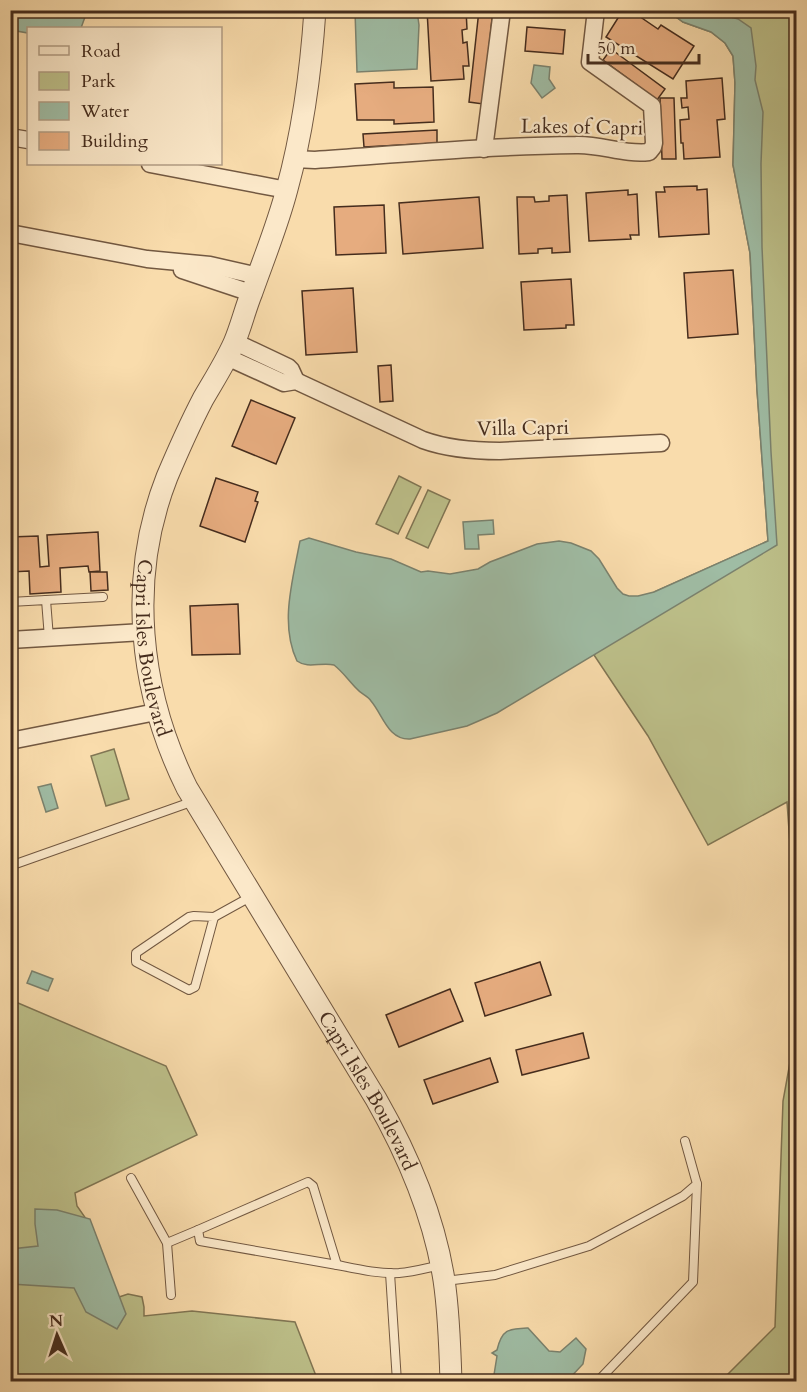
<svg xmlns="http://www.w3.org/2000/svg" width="807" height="1392" font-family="Cardo,serif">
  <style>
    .green { fill: #bdc08a; stroke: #817654; stroke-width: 1.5 }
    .water { fill: #9fbca4; stroke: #7b826e; stroke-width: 1.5 }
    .building { fill: #e6ac7f; stroke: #452c1d; stroke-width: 1.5 }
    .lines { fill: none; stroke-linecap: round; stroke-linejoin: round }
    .service-casing { stroke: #725841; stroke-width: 10 }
    .minor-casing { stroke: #725841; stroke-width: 19 }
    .tertiary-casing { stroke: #725841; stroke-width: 23 }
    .service { stroke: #fbe8c9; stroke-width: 8 }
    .minor { stroke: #fbe8c9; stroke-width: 16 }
    .tertiary { stroke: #fbe8c9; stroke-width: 21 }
    .labels { text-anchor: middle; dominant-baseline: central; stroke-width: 4.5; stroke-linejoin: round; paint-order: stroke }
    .street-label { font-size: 20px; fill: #452c1d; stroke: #fbe8c9 }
  </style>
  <rect width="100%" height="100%" fill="#f9dcac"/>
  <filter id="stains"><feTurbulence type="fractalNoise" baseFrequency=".00333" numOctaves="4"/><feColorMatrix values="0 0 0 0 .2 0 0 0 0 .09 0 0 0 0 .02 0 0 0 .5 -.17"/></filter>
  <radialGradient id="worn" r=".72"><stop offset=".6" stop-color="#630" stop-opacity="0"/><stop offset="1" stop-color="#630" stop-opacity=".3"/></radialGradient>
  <g class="green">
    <path d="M668,11h128v918l-9,-127 -79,43 -60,-109 -54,-81 60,-63 114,-51 -11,-151 -7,-137 -17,-88 2,-82 -2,-27 -8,-13 -14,-11 -28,-10z"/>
    <path d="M399,476l22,11 -23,47 -22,-10z"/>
    <path d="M428,490l22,10 -22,48 -22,-10z"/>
    <path d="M114,749l15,50 -23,7 -15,-50z"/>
    <path d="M11,1000l155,66 31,69 -122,58 2,13 12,17 27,75 12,-4 14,3 2,10v9l48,-5 103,11 23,59h-307z"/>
    <path d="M796,1029v352h-75l54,-54 8,-226z"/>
  </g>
  <g class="water">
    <path d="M10,11h73l2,6 -4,11h-53v5l-17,-3z"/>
    <path d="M355,11h62l2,14 -2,44 -60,3z"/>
    <path d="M668,11h42l28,8 13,9 5,38 -1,14 8,32 -2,52 1,83 9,205 6,93 -280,168 -30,13 -57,13c-22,1 -27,-24 -39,-38 -3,-5 -10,-7 -14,-12 -8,-8 -14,-17 -23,-24 -13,-3 -26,4 -37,-4 -17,-36 -5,-78 2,-115l1,-5 9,-3 47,14 35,7 30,13 7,-1 22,3 28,-5 12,-7 47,-18 22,-3 12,2 20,8 8,8 18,29 6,6 6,2h9l16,-4 114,-51 -11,-151 -7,-137 -17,-88 2,-82 -2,-27 -8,-13 -14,-11 -28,-10z"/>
    <path d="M534,65l16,2 -1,12 6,9 -13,10 -11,-15z"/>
    <path d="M493,520l1,14 -16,1 1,14h-14l-2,-27z"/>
    <path d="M51,784l7,24 -12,4 -8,-25z"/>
    <path d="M32,971l21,8 -5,12 -21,-8z"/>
    <path d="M35,1209l22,1 33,9 36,95 -9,15 -31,-17 -12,-24 -63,-4v-35l27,-3 -3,-22z"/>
    <path d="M528,1328l21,23 11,1 16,-14 10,11 -3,15 -16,17h-74l4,-25 -5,-3 5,-3c5,-21 11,-21 31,-22z"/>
  </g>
  <g class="building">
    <path d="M427,10h39l1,19 -5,1 1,13 4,-1 2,24h-6l1,13 -33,2z"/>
    <path d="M479,10h14l-10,94 -14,-2z"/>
    <path d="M623,10h7l28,19 3,-4 33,21 -21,33 -67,-42z"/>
    <path d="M527,27l38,3 -2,24 -38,-3z"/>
    <path d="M611,49l54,40 -8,11 -54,-40z"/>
    <path d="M722,78l3,41 -8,1 3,37 -36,2 -1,-16h-2l-1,-23 9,-1 -1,-12 -6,1 -1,-10h6l-1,-17z"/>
    <path d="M394,82v6l39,-1 1,35 -40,2v-4h-37l-2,-36z"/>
    <path d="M660,98h14l2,61h-14z"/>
    <path d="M437,130v13l-73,4 -1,-13z"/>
    <path d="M697,186v4l10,-1 2,45 -50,3 -3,-45h9l-1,-5z"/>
    <path d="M628,190v5l9,-1 2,41h-9l1,4 -42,2 -3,-48z"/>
    <path d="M567,195l3,57 -18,1v-5l-14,1v4l-19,1 -2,-57h17l1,5 14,-1v-5z"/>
    <path d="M479,197l4,51 -80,6 -4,-51z"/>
    <path d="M384,205l2,48 -50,2 -2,-48z"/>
    <path d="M733,270l5,64 -50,4 -4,-65z"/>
    <path d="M571,279l3,46h-8v3l-42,2 -3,-48z"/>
    <path d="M353,288l4,64 -51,3 -4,-64z"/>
    <path d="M391,365l2,36 -13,1 -2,-36z"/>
    <path d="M251,400l44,18 -19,46 -44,-18z"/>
    <path d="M216,478l42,14 -3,9 3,1 -13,40 -45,-16z"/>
    <path d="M98,532l2,39 -11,1 -1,-6 -28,2 1,24 -31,2 -1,-23 -19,1v-35l28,-1 2,31 9,-1 -2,-31z"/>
    <path d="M90,572h17l1,18 -17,1z"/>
    <path d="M238,604l2,50 -48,1 -2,-49z"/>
    <path d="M540,962l11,33 -66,21 -10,-33z"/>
    <path d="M450,989l13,32 -64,26 -13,-32z"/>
    <path d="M583,1033l6,25 -67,17 -6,-25z"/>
    <path d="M490,1058l8,24 -65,22 -9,-24z"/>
  </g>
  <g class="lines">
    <defs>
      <g id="service">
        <path d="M46,600l57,-3"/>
        <path d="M10,602l36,-2 3,38"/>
        <path d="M10,866l184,-65"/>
        <path d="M194,916l20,1 -19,70 -6,3 -53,-28v-9l53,-36z"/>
        <path d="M214,917l38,-21"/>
        <path d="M131,1178l36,65 4,52"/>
        <path d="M308,1182l5,4 24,79 -137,-24 -2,-11z"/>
        <path d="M167,1243l31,-13"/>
        <path d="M337,1265c20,4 41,9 62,8 14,-1 28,-5 42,-8"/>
        <path d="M390,1273l7,109"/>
        <path d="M445,1281l50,-6 94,-29 94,-50 14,-12 -12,-43"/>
        <path d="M597,1382l96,-100 4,-98"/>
      </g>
      <g id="minor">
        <path d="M10,137l18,3"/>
        <path d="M484,149l18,-139"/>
        <path d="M294,159l21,1c87,-6 174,-14 261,-15 25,-1 48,10 73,7l4,-5 1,-4 -2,-37 -62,-44 6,-52"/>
        <path d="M150,164l137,26"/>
        <path d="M10,233l137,26 63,6 48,11"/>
        <path d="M182,270l69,23"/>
        <path d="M235,342l53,25 3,3 5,11"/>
        <path d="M227,357l57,26 12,-2 127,59c25,9 50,11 77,11l161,-8"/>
        <path d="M10,640l133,-8"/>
        <path d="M10,741l146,-29"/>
      </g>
      <g id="tertiary">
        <path id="s1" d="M315,10c-4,60 -12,121 -28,179 -9,35 -23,69 -35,103 -7,17 -11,35 -18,51 -9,20 -20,37 -31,56 -13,25 -25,52 -36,78 -40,102 -28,214 20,311l189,311c32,56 58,117 68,181 5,33 6,68 7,102"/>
      </g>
    </defs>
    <use href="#service" class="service-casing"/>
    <use href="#minor" class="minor-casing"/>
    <use href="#tertiary" class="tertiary-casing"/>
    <use href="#service" class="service"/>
    <use href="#minor" class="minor"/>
    <use href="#tertiary" class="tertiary"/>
  </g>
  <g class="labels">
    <g class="street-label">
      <text transform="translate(582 127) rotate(1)">Lakes of Capri</text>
      <text transform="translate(523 428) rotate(-1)">Villa Capri</text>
      <text stroke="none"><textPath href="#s1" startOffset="669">Capri Isles Boulevard</textPath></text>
      <text stroke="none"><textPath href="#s1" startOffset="1168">Capri Isles Boulevard</textPath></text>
    </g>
  </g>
  <rect width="807" height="1392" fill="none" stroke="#f9dcac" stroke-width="36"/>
  <rect x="12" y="12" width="783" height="1368" fill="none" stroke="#452c1d" stroke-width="3"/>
  <rect x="18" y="18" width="771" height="1356" fill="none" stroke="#452c1d" stroke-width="1.5"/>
  <rect x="27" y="27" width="195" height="138" fill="#fbe8c9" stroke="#b29d84" stroke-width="1.5"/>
  <rect x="39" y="46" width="30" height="9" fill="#fbe8c9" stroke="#b29d84" stroke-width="1.5"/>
  <text x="81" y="57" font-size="18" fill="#452c1d">Road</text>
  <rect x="39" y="72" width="30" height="18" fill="#bdc08a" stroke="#b29d84" stroke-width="1.5"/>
  <text x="81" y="87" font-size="18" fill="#452c1d">Park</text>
  <rect x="39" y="102" width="30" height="18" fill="#9fbca4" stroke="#b29d84" stroke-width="1.5"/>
  <text x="81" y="117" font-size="18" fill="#452c1d">Water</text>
  <rect x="39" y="132" width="30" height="18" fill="#e6ac7f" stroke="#b29d84" stroke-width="1.5"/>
  <text x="81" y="147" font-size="18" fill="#452c1d">Building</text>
  <g transform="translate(57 1335) rotate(357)" stroke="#fbe8c9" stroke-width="4.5" paint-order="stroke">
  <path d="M0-4.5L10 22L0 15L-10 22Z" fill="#452c1d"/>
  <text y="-9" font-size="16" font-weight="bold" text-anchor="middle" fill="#452c1d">N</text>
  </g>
  <path d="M588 54v9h111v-9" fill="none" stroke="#452c1d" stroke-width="3"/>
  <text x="597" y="54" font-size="18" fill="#452c1d" stroke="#fbe8c9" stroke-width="4.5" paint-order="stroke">50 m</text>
  <rect width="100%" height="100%" filter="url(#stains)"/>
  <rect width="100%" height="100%" fill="url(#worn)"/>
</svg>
